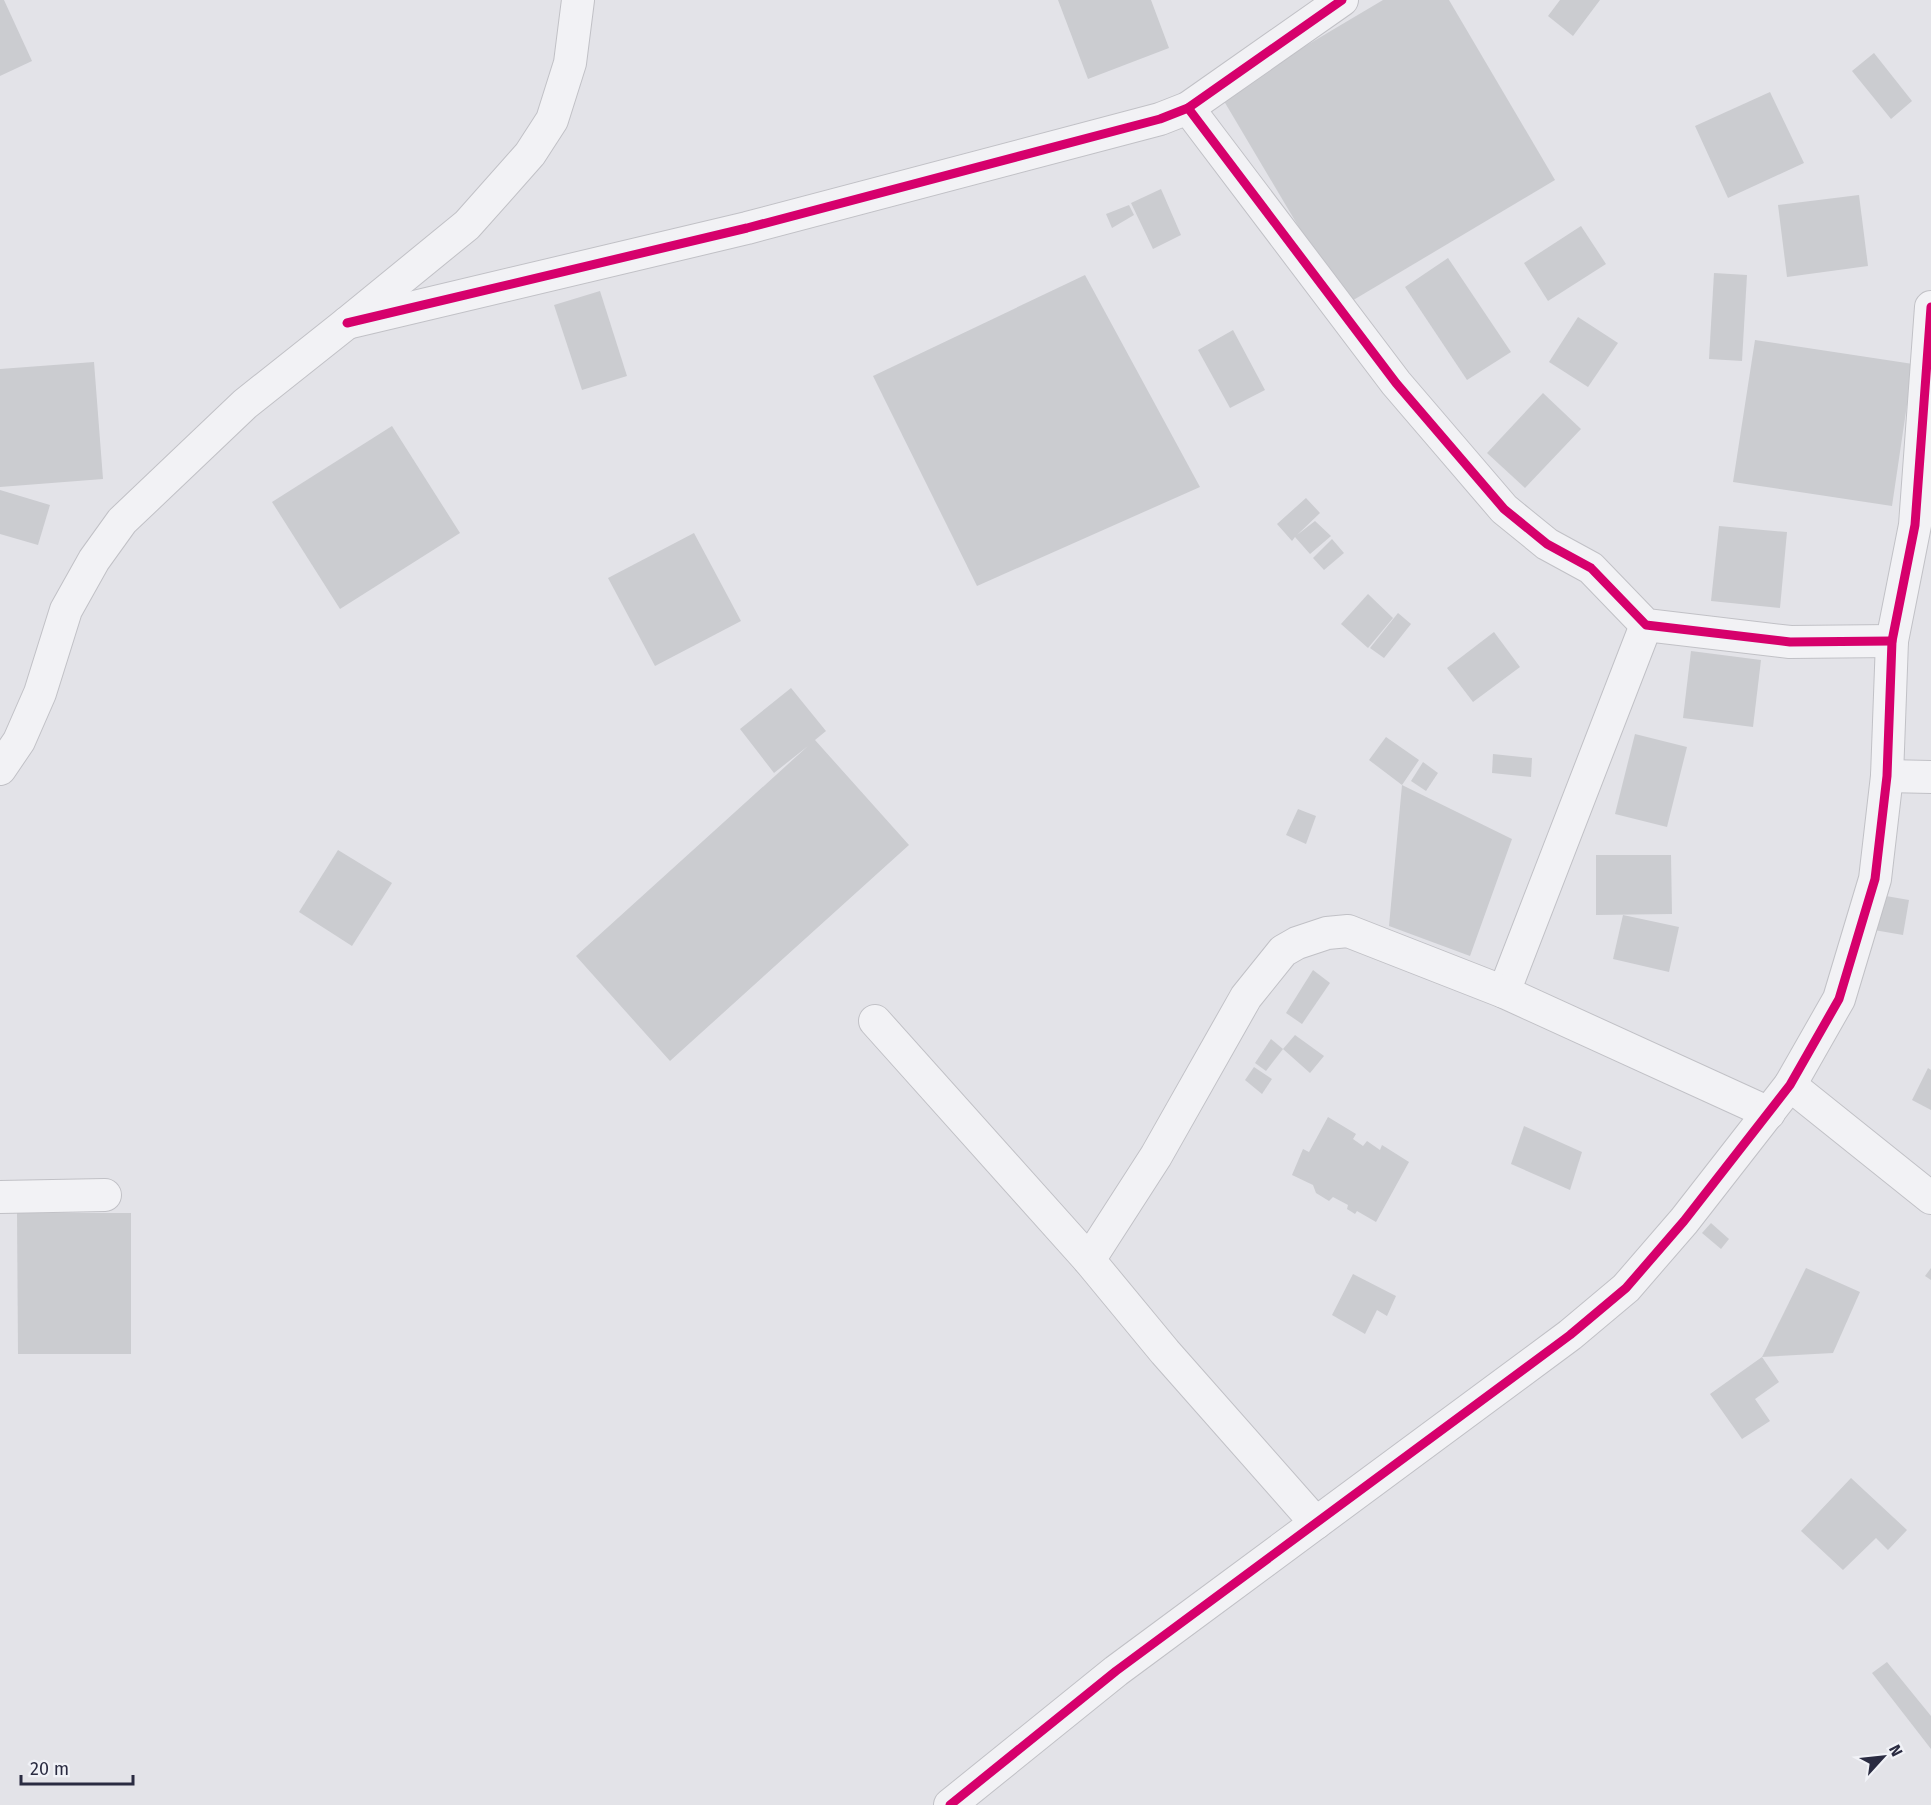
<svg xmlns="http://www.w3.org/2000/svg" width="1931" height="1805" font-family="'Fira Sans',sans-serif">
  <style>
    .building { fill: #cbccd0 }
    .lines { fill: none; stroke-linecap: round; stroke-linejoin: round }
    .street-casing { stroke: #c1c1c6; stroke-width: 34 }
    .street { stroke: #f2f2f5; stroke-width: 32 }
    .cycleway-casing { stroke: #f1f2f7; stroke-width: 13 }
    .cycleway { stroke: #d6006c; stroke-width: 9 }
  </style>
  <rect width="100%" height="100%" fill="#e3e3e8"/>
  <g class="building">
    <path d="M0,0h4l28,61 -32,15z"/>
    <path d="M1058,0h93l18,48 -81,31z"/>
    <path d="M1383,0h66l106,180 -210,125 -124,-209z"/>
    <path d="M1560,0h40l-27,36 -25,-20z"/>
    <path d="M1874,53l38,48 -21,18 -39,-48z"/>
    <path d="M1770,92l34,71 -76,35 -33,-72z"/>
    <path d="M1161,189l20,46 -28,14 -22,-46z"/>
    <path d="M1859,195l9,71 -81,11 -9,-72z"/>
    <path d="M1129,205l5,10 -22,13 -6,-14z"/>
    <path d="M1581,226l25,38 -58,37 -24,-38z"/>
    <path d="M1448,258l63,94 -44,28 -62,-93z"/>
    <path d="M1714,273l33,2 -5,86 -33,-2z"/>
    <path d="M1085,275l115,212 -223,99 -104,-210z"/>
    <path d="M600,291l27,85 -45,14 -28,-85z"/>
    <path d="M1578,317l40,26 -30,44 -39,-25z"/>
    <path d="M1233,330l32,60 -35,18 -32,-58z"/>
    <path d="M1755,340l158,24 -21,142 -159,-24z"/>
    <path d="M94,362l9,117 -103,8v-118z"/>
    <path d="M1543,393l38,36 -56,59 -38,-35z"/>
    <path d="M392,426l68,107 -120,76 -68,-107z"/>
    <path d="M0,490l50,15 -12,40 -38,-11z"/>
    <path d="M1306,498l14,15 -23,22 18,-14 16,15 -21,18 -15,-17 -3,4 -15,-17z"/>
    <path d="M1719,526l68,6 -7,76 -69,-7z"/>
    <path d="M694,533l47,88 -86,45 -47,-88z"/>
    <path d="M1332,539l12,14 -20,17 -11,-12z"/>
    <path d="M1368,594l25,24 -25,30 -27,-24z"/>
    <path d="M1398,613l13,11 -27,34 -14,-10z"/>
    <path d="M1494,632l26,35 -47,35 -26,-34z"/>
    <path d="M1691,651l70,9 -8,67 -70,-9z"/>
    <path d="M791,688l35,43 -11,9 94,105 -239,216 -94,-105 232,-210 -34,27 -34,-44z"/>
    <path d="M1635,734l52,13 -20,80 -52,-13z"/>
    <path d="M1386,737l33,23 -17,25 110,54 -42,117 -81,-30 13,-141 -33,-25z"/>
    <path d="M1493,754l39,4 -1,19 -39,-4z"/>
    <path d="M1423,762l15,11 -12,18 -15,-10z"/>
    <path d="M1298,809l18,7 -10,28 -20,-9z"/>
    <path d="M338,850l54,33 -40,63 -53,-34z"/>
    <path d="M1596,855h75l1,59 -76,1z"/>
    <path d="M1880,895l29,5 -6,35 -29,-5z"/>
    <path d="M1623,915l56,12 -10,45 -56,-13z"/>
    <path d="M1313,970l17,13 -28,41 -16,-11z"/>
    <path d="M1295,1035l29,21 -14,17 -27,-24z"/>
    <path d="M1271,1039l12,10 -17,22 -11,-8z"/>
    <path d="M1254,1067l18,12 -10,15 -17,-14z"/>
    <path d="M1928,1068l3,2v40l-19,-10z"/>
    <path d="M1328,1117l28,17 -3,5 10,7 4,-5 13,9 2,-5 27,17 -33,60 -19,-11 -2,3 -8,-5 1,-4 -15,-8 -4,4 -13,-8 -3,-8 -21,-10 11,-26 6,3z"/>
    <path d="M1524,1126l58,26 -12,38 -59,-26z"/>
    <path d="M17,1213h114v141h-113z"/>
    <path d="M1711,1223l18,16 -8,10 -19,-16z"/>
    <path d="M1806,1268l54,24 -27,61 -71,4z"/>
    <path d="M1931,1268v12l-6,-4z"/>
    <path d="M1353,1274l43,22 -9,20 -10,-6 -12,24 -33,-19z"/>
    <path d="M1762,1357l17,25 -24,17 15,22 -28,18 -32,-45z"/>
    <path d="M1851,1478l56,52 -19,20 -12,-12 -33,32 -42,-39z"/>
    <path d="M1887,1662l44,54v33l-59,-76z"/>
  </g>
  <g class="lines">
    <defs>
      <g id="street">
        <path d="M1188,108l208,275 108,126 43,35 44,24 55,57 144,17 102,-1"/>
        <path d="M347,323l400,-95 413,-109 28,-11 154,-108"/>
        <path d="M0,769l19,-28 21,-48 26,-83 28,-50 28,-39 123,-117 102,-81 120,-98 63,-71 22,-34 18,-57 8,-63"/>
        <path d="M1887,776l44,1"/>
        <path d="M1504,992l142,-367"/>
        <path d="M875,1021l214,239 76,92 151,171"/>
        <path d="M1790,1085l141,113"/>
        <path d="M0,1197l105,-2"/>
        <path d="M1089,1260l67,-104 90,-159 37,-46 14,-8 30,-10 21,-2 156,61 265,121"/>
        <path d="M950,1805l166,-134 454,-336 56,-47 58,-67 106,-136 49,-86 36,-120 12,-103 5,-135 23,-116 16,-218"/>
      </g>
    </defs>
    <use href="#street" class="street-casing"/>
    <use href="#street" class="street"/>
    <defs>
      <g id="cycleway">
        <path d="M1188,108l208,275 108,126 43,35 44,24 55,57 144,17 102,-1"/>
        <path d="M347,323l400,-95 413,-109 28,-11 154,-108"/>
        <path d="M950,1805l166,-134 454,-336 56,-47 58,-67 106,-136 49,-86 36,-120 12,-103 5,-135 23,-116 16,-218"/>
      </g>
    </defs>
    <use href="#cycleway" class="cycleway-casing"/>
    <use href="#cycleway" class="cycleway"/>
  </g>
  <g transform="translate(1883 1757) rotate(63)" stroke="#f1f2f7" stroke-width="4.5" paint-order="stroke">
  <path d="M0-4.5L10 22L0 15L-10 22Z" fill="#2a2b41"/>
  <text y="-9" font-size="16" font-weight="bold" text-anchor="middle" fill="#2a2b41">N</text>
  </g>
  <path d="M21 1775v9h112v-9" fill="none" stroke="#2a2b41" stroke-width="3"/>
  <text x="30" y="1775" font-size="18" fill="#2a2b41" stroke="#f1f2f7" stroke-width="4.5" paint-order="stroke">20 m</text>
</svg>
